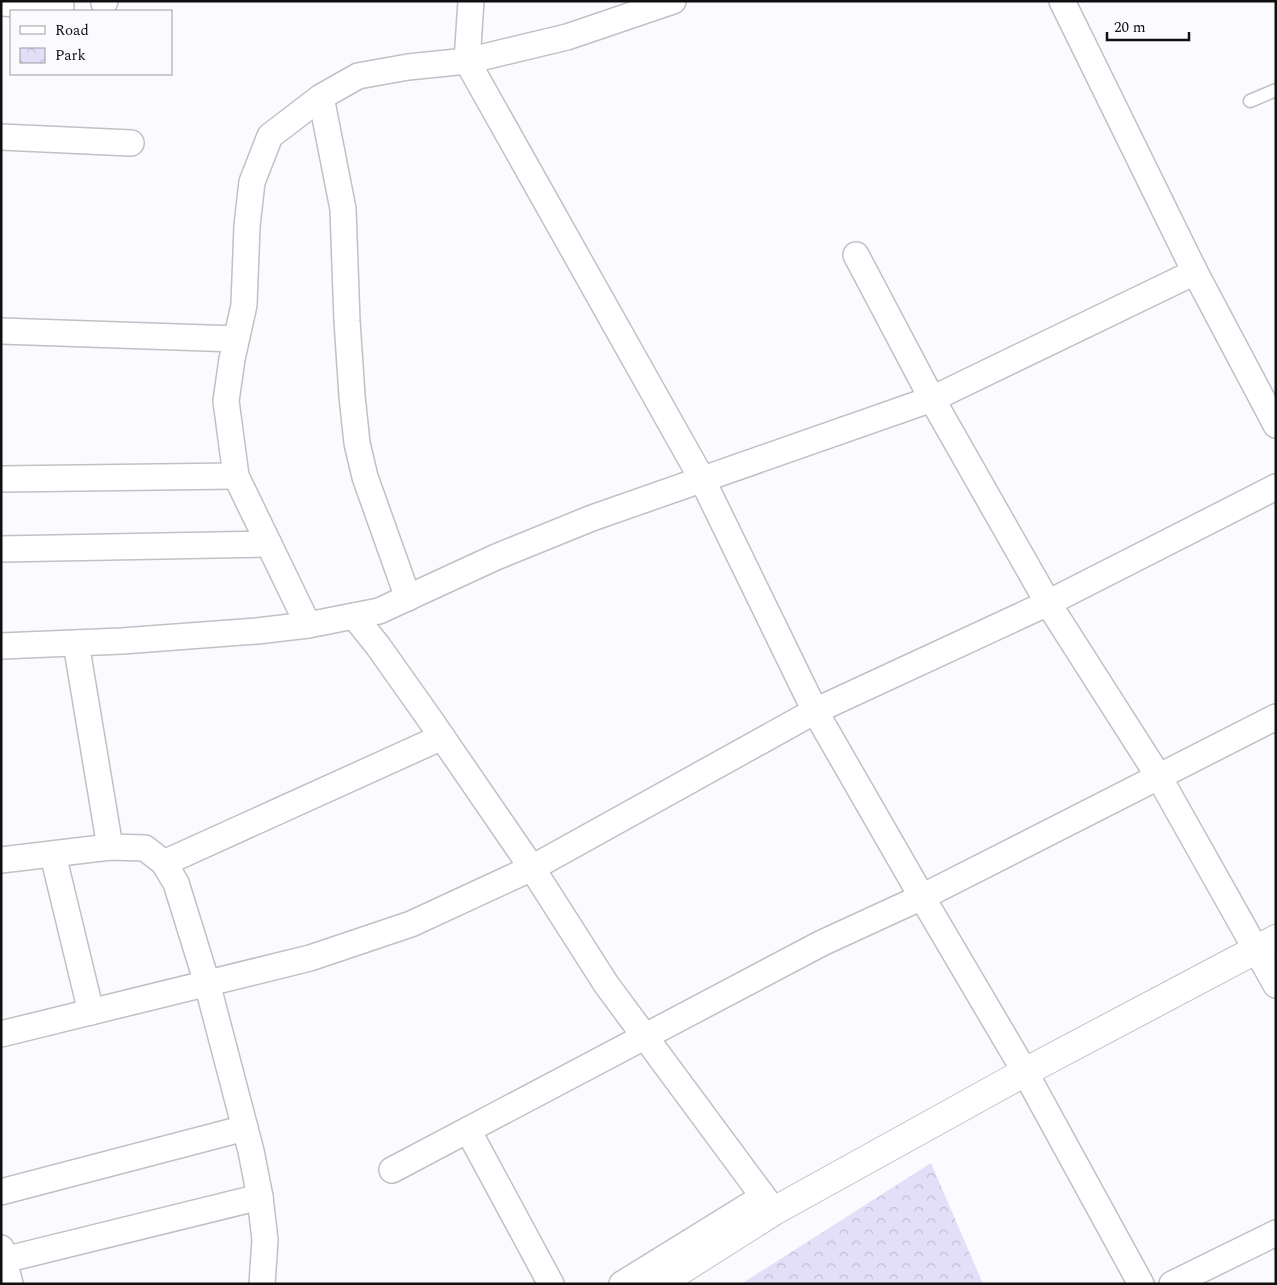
<svg xmlns="http://www.w3.org/2000/svg" width="1277" height="1285" font-family="Spectral,serif">
  <style>
    .park { fill: url(#park-crowns) }
    .lines { fill: none; stroke-linecap: round; stroke-linejoin: round }
    .service-casing { stroke: #c1c0c6; stroke-width: 15 }
    .minor-casing { stroke: #c1c0c6; stroke-width: 28 }
    .secondary-casing { stroke: #c1c0c6; stroke-width: 30 }
    .service { stroke: #fff; stroke-width: 12 }
    .minor { stroke: #fff; stroke-width: 25 }
    .secondary { stroke: #fff; stroke-width: 28 }
  </style>
  <defs>
    <pattern id="park-crowns" width="20" height="18" patternUnits="userSpaceOnUse" patternTransform="scale(1.25)"><rect width="20" height="18" fill="#e4dff9"/><path d="M2 6a3 3 0 1 1 6 0M12 15a3 3 0 1 1 6 0" fill="none" stroke="#c3bed4"/></pattern>
  </defs>
  <rect width="100%" height="100%" fill="#fbfafe"/>
  <path class="park" d="M931,1163l52,121h-242z"/>
  <g class="lines">
    <defs>
      <path id="service" d="M1250,101l26,-11"/>
      <g id="minor">
        <path d="M471,1l-4,60 235,418 113,232 107,186 103,175 116,212"/>
        <path d="M1062,1l133,271 81,153"/>
        <path d="M1,3l60,3"/>
        <path d="M104,3l1,-2"/>
        <path d="M321,97l22,112 4,112 5,75 5,47 8,34 43,121"/>
        <path d="M1,137l130,6"/>
        <path d="M856,255l76,144 116,204 111,174 117,208"/>
        <path d="M1,331l235,8"/>
        <path d="M1,479l235,-3"/>
        <path d="M1,549l268,-5"/>
        <path d="M354,616l24,30 51,72 103,150 74,116 168,227"/>
        <path d="M308,625l-72,-149 -10,-75 6,-42 12,-54 3,-79 5,-44 18,-46 51,-39 37,-21 50,-9 59,-6 100,-24 106,-36"/>
        <path d="M76,643l34,204"/>
        <path d="M1,646l121,-5 135,-10 51,-6 71,-14 117,-54 96,-39 340,-119 263,-127"/>
        <path d="M53,855l38,157"/>
        <path d="M1,860l109,-13 35,1 19,15 12,20 31,100 44,168 9,46 5,43 -3,44"/>
        <path d="M164,863l278,-126"/>
        <path d="M1,1034l309,-76 101,-34 121,-56 283,-157 233,-108 228,-116"/>
        <path d="M468,1130l83,154"/>
        <path d="M392,1170l430,-227 100,-46 354,-180"/>
        <path d="M1,1192l244,-64"/>
        <path d="M1,1248l9,36"/>
        <path d="M4,1260l256,-63"/>
        <path d="M622,1284l141,-87"/>
        <path d="M1172,1284l104,-51"/>
      </g>
      <path id="secondary" d="M659,1284l115,-73 251,-139 251,-133"/>
    </defs>
    <use href="#service" class="service-casing"/>
    <use href="#minor" class="minor-casing"/>
    <use href="#secondary" class="secondary-casing"/>
    <use href="#service" class="service"/>
    <use href="#minor" class="minor"/>
    <use href="#secondary" class="secondary"/>
  </g>
  <rect width="1277" height="1285" fill="none" stroke="#100f11" stroke-width="5"/>
  <rect x="10" y="10" width="162" height="65" fill="#fbfafe" stroke="#9d9c9f"/>
  <rect x="20" y="26" width="25" height="8" fill="#ffffff" stroke="#9d9c9f"/>
  <text x="55" y="35" font-size="15" fill="#100f11">Road</text>
  <rect x="20" y="48" width="25" height="15" fill="url(#park-crowns)" stroke="#9d9c9f"/>
  <text x="55" y="60" font-size="15" fill="#100f11">Park</text>
  <path d="M1107 32v8h82v-8" fill="none" stroke="#100f11" stroke-width="2.5"/>
  <text x="1114" y="32" font-size="15" fill="#100f11" stroke="#fbfafe" stroke-width="4" paint-order="stroke">20 m</text>
</svg>
